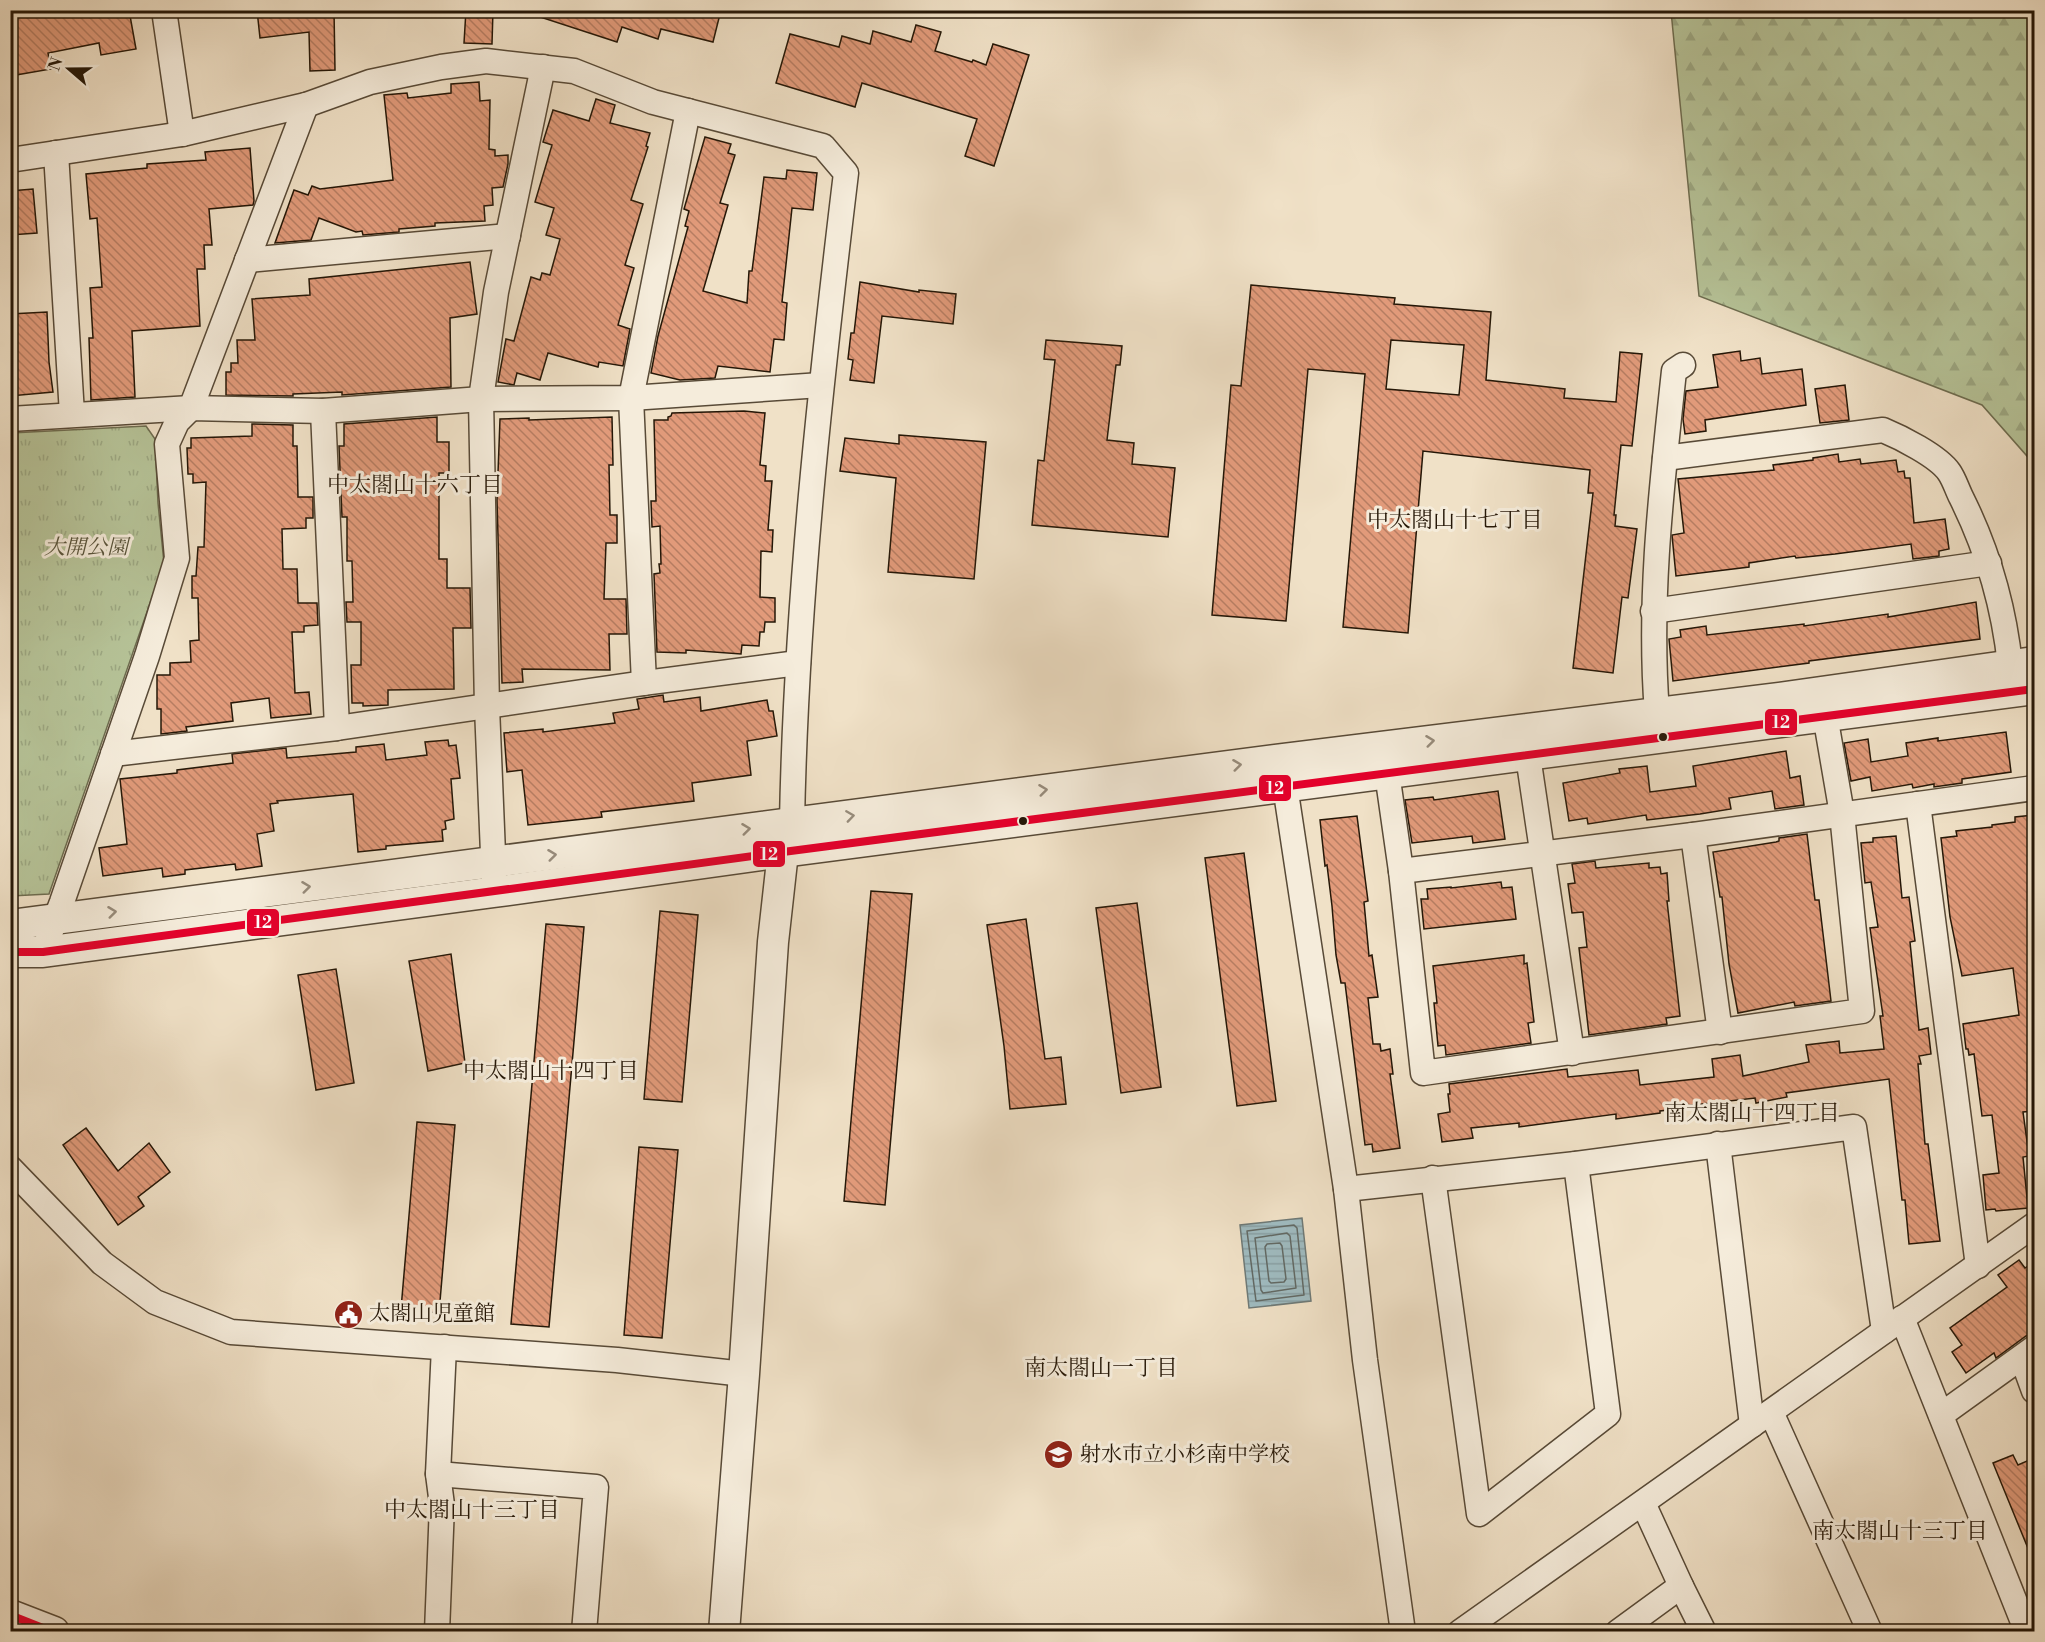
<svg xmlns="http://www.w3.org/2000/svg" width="2045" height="1642" font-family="'Libre Bodoni','Noto Serif JP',serif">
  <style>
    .grass { fill: url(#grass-tufts); stroke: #6e6d50; stroke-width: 1.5 }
    .forest { fill: url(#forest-firs); stroke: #6e6d50; stroke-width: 1.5 }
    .water { fill: url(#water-rules); stroke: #6e7976; stroke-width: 1.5 }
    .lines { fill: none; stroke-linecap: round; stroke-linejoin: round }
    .shore { stroke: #626964; stroke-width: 1.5 }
    .building { fill: url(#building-back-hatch); stroke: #251707; stroke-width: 1.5; fill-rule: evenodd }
    .minor-casing { stroke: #584a37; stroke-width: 27 }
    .tertiary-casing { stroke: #584a37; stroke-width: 33 }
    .minor { stroke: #f5ecdb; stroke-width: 24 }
    .tertiary { stroke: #f5ecdb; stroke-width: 30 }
    .bus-1-casing { stroke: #f5ecdb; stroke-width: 12 }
    .bus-1 { stroke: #e4002b; stroke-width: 8 }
    .oneway { stroke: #978c7c }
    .bus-dot { fill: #251707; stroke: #f5ecdb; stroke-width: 2 }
    .labels { text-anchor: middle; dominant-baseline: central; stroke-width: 6; stroke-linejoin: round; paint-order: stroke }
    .park-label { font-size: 21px; font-style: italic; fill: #58533a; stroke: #f5ecdb }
    .poi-label { font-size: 21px; fill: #251707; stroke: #f5ecdb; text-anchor: start }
    .neighbourhood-label { font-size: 22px; fill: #251707; stroke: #f5ecdb }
    .line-badge { stroke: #f5ecdb; stroke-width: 2 }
    .badge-label { font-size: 16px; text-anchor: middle; font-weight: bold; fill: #fff }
  </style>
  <defs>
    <pattern id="grass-tufts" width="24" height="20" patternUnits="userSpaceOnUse" patternTransform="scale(1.5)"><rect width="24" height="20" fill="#b6c398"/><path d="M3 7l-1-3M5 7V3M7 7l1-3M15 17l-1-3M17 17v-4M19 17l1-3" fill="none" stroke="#9ca782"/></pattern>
    <pattern id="forest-firs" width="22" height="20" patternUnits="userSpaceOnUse" patternTransform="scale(1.5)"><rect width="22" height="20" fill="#b6c398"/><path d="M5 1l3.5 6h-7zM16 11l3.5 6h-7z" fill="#9ca782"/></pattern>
    <pattern id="water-rules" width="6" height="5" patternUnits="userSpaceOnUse" patternTransform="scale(1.5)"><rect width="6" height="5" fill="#9fbbc0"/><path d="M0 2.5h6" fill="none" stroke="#89a0a4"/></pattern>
    <pattern id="building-back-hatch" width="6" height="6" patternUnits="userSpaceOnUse" patternTransform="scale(1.5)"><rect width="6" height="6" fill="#e19a7a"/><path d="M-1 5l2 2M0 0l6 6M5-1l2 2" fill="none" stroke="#b67d62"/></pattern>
  </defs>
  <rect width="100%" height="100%" fill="#f0e1c7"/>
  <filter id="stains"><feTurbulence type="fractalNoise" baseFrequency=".00333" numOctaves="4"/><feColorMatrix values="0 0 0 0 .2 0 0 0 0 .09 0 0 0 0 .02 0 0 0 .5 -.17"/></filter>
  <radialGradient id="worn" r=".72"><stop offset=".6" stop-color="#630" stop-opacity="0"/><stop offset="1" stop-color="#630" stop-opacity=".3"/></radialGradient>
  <path class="grass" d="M146,426l9,13 3,64 6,60 -115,331 -38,2v-463z"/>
  <path class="forest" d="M1671,11h363v453l-52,-59 -283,-109z"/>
  <path class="water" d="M1302,1218l9,83 -62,7 -9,-83z"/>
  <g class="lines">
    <g class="shore">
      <path d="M1294,1225l3,3 7,67 -48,6 -9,-70z"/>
      <path d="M1287,1233l3,3 6,52 -33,5 -2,-3 -6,-52z"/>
      <path d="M1280,1243l2,3 4,33 -2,3 -13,1 -2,-2 -4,-34 2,-3z"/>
    </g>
  </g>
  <g class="building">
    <path d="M10,10h119l7,39 -35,6 -2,-12 -51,10 3,16 -41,7z"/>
    <path d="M257,10h77l1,60 -25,1 -1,-39 -49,6z"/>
    <path d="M466,10h27l-1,34 -28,-1z"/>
    <path d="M534,10h187l-8,32 -52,-13 -3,10 -36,-12 -5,15 -83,-27z"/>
    <path d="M916,25l25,7 -6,19 37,11 1,-2 13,5 7,-21 36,11 -35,111 -29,-10 12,-37 -115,-36 -7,24 -79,-24 14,-49 49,13 3,-11 28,8 3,-13 38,11z"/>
    <path d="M479,82l1,19 10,-1 -1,49 6,1v6l13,-1v9l-5,23 -11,1 1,17 -9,1 1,15 -50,2v3l-36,3v3l-36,3 -1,-4 -6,1 -37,-14 -8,22 -36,3 19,-53 14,5 4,-9 8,3 73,-9 -9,-85 23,-2 1,5 43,-5v-9z"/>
    <path d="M596,99l19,6 -5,18 40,10 -4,13 2,1 -17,53 12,4 -18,61 9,3 -16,57 12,4 -7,37 -24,-4 -1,5 -50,-14 -8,27 -23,-7 -3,12 -16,-3 8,-43 8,2 17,-64 9,3 2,-7 8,2 10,-36 -14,-4 8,-27 -19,-6 17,-57 -9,-3 10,-32 36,11z"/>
    <path d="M705,137l26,7 -3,9 7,2 -15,48 8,2 -25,86 44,12 2,-32h3l12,-94 22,2 1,-9 30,3 -4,37 -21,-2 -10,94 5,1 -3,37 -10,-1 -4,33 -52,-6 -3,12 -35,2 -29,-7 7,-37 30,-109 -3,-1 4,-15 -5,-2z"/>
    <path d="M250,148l4,53 -1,4 -44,4 3,36h-8l1,24h-8l3,57 -68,5 3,66 -44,3 -2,-62h4l-3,-50 12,-1 -5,-69 -7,1 -4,-45 61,-6v-4l59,-4 -1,-8z"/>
    <path d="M33,189l4,44 -27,2v-44z"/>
    <path d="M470,262l7,52 -27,4 1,69 -109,8v-3l-49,2v2l-67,-1v-23h5v-9h7l-1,-23h18l-3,-41 58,-4 -1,-16z"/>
    <path d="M860,282l59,10v-2l37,4 -3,30 -71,-8 -8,67 -24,-3 3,-20 -5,-1 3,-26h3z"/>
    <path d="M1251,285l144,13 -1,6 97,8 -5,68 79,9 -1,9 52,4 4,-50 22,2 -10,92 -11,-1 -7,70h2l-1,11 22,3 -9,69 -6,-1 -9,76 -40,-5 20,-175h-5l2,-23 -167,-19 -15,182 -65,-6 22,-253 -57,-5 -22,252 -74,-6 19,-230 10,1zM1391,340l73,5 -5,50 -73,-6z"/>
    <path d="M47,312l2,50 4,30 -43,4v-82z"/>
    <path d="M1046,340l76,6 -2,19h-4l-9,75 27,3 -2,21 43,4 -7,69 -136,-12 6,-65 6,1 11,-101 -11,-1z"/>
    <path d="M1740,351l1,10 19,-3 2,16 40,-5 4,36 -101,15 1,11 -21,3 -2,-15 3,-28 32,-4 -5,-32z"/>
    <path d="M1845,385l4,35 -29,3 -5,-34z"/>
    <path d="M744,411l21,2 -5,52 6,1 -1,15h7l-4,49h5l-1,22 -11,-1 -1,46 15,1v24h-10l-1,10h-4l-1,14 -17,-1 -1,9 -55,-4v3l-29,-1 -3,-78 6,-1 -1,-9h2l-1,-38 -8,1 -1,-26h5l-2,-81h14v-3l3,-1 1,-3z"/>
    <path d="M437,417v25h12v31h-10v86h8v29h23l1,40h-18l1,61 -66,1v15l-25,1v-3h-11l-1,-38h10v-43h-14l-1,-20h7l-1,-41h-5v-44h-5l-3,-71h5v-22z"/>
    <path d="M612,417l1,48h-4l1,50h7v28h-11l-2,56h22l1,35h-18l1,36 -88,-1 1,13 -21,1 -5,-183 3,-81 29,-1v2z"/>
    <path d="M252,424l41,1v21h4l1,51h15v21h-7v10l-24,1 1,40h14l1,34h19l1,22 -14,1v6h-12l3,61 14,-1 2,22 -40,4 -2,-20 -38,5 2,18 -47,6 1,4 -26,3v-25h-4v-34h13v-12l21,-1 -1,-21 9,-1 -1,-42h-6v-22h4l2,-29h6l2,-65 -13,1v-9h-5l-1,-26h4v-10l61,-2z"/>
    <path d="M899,435l87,7 -12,137 -86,-7 8,-94 -56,-7 5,-33 54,6z"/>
    <path d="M1838,454l1,8 21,-3 1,5 35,-4 2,12 6,-1 1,7h5l4,45 31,-4 4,30 -10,2v5l-26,3 -2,-15 -76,10 -39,4 -1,-2 -46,7v4l-73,9 -4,-41 12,-2 -6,-54 96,-9 -1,-5 40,-5v-2z"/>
    <path d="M1976,602l4,37 -171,22v2l-136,18 -4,-42 12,-2 -1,-7 26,-4 1,9 97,-11v2l84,-12v3z"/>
    <path d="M663,695l1,7 36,-5 1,14 66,-11 2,11h4l4,25 -30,5 4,34 -59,8 2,18 -93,11 1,5 -74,8 -6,-55 -15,2 -3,-39 39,-4v3l72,-9 -2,-10 26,-4 -2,-10z"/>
    <path d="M2006,732l5,40 -49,7v4l-28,4v-3l-21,4 -1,-4 -40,7 -2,-14 -19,4 -7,-38 24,-4 3,23 37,-6 -2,-13 32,-5v3z"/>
    <path d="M448,740l1,6 7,-1 4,33 -9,1 3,40 -9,2 1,8 -4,1 1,11 -57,5v3l-28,3 -5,-58 -76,7 1,2 -8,1 4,27 -17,3 5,32 -26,4 -1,-6 -50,6v4l-22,3 -1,-9 -59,8 -4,-28 28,-4 -7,-65 57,-6v-3l56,-7 -1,-9 54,-6 1,10 69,-6v-5l28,-3 2,16 41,-5 -2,-13z"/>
    <path d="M1786,751l4,27 10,-2 4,29 -29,4 -3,-18 -43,7 2,11 -31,5 -53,6 -1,-5 -58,9 -1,-6 -18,3 -6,-38 57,-10 -1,-4 28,-3 3,26 46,-6 -3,-20z"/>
    <path d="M1498,791l7,48 -32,4 -1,-7 -60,7 -7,-43 28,-3 1,3z"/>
    <path d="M2034,815v296l-11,1 6,44 -6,1 5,51 -32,3 -1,-2 -9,1 -3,-35 16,-2 -7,-58 -10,1 -8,-62 -5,1 -1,-6h-2l-3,-25 56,-9 -6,-47 -51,8 -12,-59 -9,-79 16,-2 -1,-5 36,-4v-2l23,-3v-5z"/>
    <path d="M1357,816l11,85 -4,1 5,54 3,-1 6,42 -10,1 5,46h7l1,7 9,-2 3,25h-3l10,74 -27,4 -1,-8 -7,1 -20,-162h-4l-5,-28 -4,-49 -5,-41 -2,1 -5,-46z"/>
    <path d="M1807,834l8,66h4l12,101 -36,5 -1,-4 -56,11 -9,-49 -7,-67h-2l-7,-45 63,-10 3,-1v-3z"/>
    <path d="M1896,836l6,62 7,-1 6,44 -5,1 9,88 9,-2 3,26 -12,2 2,8h-3l7,80h3l12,97 -31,3 -4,-44h-3l-13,-121 -103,14 1,4 -31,6 -1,-5 -87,10v2l-8,1v2l-44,6v-5l-97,13v-4l-48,5 2,10 -31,4 -4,-28 12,-2 -2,-18h2l-1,-10 118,-15 1,8 70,-7 2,15 74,-8 -2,-18 28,-4 3,21 66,-14 -3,-17 33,-4 1,12 44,-4 -4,-33h3l-13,-88 8,-1 -7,-45 -6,1 -4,-40 12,-1v-4z"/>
    <path d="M1244,853l32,248 -39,5 -32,-248z"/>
    <path d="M1595,861l1,7 53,-5v5l11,-1 1,7 6,-1 2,28h-2l13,115 -14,2 1,6 -78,11 -10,-87 8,-1 -4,-35 -11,1 -4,-29 7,-1 -3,-19z"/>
    <path d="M1501,882l1,6 10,-1 4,32 -92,10 -3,-30h7l-1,-10 24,-2v1z"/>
    <path d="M871,891l41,3 -27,311 -41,-4z"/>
    <path d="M1137,903l24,184 -40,6 -25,-185z"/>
    <path d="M660,911l38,4 -16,187 -38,-3z"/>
    <path d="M1026,919l19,140 16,-2 5,47 -56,5 -6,-63 -17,-121z"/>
    <path d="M546,924l38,3 -35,400 -38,-3z"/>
    <path d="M451,954l14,109 -37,8 -19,-110z"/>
    <path d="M1524,955v9l3,-1 7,59 -6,1 3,20 -85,12 -1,-10 -7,1 -4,-43h3l-4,-37z"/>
    <path d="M336,969l18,114 -38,7 -18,-115z"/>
    <path d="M417,1122l38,3 -16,188 -38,-4z"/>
    <path d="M86,1128l32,43 31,-28 21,29 -32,25 6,9 -26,19 -55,-80z"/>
    <path d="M639,1147l39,3 -16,188 -38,-3z"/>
    <path d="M2019,1260l6,8 9,-6v71l-8,3 -30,22 -2,-5 -28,20 -14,-21 10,-7 -12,-17 57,-41 -9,-12z"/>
    <path d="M2013,1455l5,10 16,-7v105l-41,-100z"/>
  </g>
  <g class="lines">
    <defs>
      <g id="minor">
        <path d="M164,10l18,124"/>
        <path d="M56,153l16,261"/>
        <path d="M10,160l172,-26 124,-29 64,-23 71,-15 45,-6 88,10 79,31 170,44 23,27c-26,216 -50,433 -54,650l-5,15"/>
        <path d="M247,260l261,-24"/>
        <path d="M323,411l14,317"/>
        <path d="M10,419l181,-11 132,3 158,-12 150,-1 190,-13"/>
        <path d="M1665,458l218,-28c17,7 55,26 66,42 5,7 8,17 12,25 26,52 43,110 49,168"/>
        <path d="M1653,611l336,-48"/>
        <path d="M644,683l-13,-285 57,-287"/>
        <path d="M1657,712c-9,-114 5,-228 17,-341l9,-6"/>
        <path d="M113,754l224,-26 307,-45 154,-20"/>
        <path d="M1528,756l44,297"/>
        <path d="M1387,773l14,98 292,-36 341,-47"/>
        <path d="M1285,786l61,403 19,171 38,272"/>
        <path d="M1918,804l60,462"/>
        <path d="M1693,835l27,197"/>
        <path d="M1401,871l22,202 439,-62 -20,-197 -17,-99"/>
        <path d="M494,878l-7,-171 -6,-308 15,-107 47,-225"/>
        <path d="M43,952l19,-50 85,-246 30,-98 -10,-114 10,-22 14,-14 115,-303"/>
        <path d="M1718,1144l34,281"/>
        <path d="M10,1168l92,95 53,39 76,30 386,28 127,14"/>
        <path d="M1433,1178l46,336 129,-100 -32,-250"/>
        <path d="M1346,1189l230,-25 278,-37 30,204"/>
        <path d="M1902,1318l125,314"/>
        <path d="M2022,1358l12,33"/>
        <path d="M1771,1412l99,220"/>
        <path d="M1941,1415l93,-67"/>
        <path d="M438,1474l158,13 -12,145"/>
        <path d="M1643,1503l38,83 23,46"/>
        <path d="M437,1632l5,-127 -4,-31 6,-127"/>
        <path d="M1460,1632l574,-407"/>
        <path d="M1618,1632l63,-46"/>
      </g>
      <g id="tertiary">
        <path d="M10,925l1272,-166 505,-62 247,-35"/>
        <path d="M10,952h33l451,-60 289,-40 1251,-163"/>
        <path d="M10,1615l44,17"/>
        <path d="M724,1632l20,-258 29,-432 10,-90"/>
      </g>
    </defs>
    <use href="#minor" class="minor-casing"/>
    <use href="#tertiary" class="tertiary-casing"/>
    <use href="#minor" class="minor"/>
    <use href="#tertiary" class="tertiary"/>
    <defs>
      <g id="bus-1">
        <path d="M10,952h33l740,-100 1251,-163"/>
        <path d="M10,1615l43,17"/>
      </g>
    </defs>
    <use href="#bus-1" class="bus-1-casing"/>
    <use href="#bus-1" class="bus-1"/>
  </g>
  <defs><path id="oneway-chevron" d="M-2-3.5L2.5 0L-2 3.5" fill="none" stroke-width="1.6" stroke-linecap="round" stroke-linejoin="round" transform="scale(1.5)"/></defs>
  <g class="oneway">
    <use href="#oneway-chevron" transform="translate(1430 741) rotate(-7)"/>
    <use href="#oneway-chevron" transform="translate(1237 765) rotate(-7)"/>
    <use href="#oneway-chevron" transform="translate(1043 790) rotate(-7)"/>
    <use href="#oneway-chevron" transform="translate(850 816) rotate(-8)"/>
    <use href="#oneway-chevron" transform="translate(746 829) rotate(-7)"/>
    <use href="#oneway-chevron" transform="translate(552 855) rotate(-7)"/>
    <use href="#oneway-chevron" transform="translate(306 887) rotate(-7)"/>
    <use href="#oneway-chevron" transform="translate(112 912) rotate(-7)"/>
  </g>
  <defs>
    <symbol id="civic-disc" viewBox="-11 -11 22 22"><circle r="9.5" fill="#8f2418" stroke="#f5ecdb"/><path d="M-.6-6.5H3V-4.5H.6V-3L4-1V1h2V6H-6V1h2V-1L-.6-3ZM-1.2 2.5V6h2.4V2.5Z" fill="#fff"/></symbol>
    <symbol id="school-disc" viewBox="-11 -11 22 22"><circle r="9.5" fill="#8f2418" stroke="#f5ecdb"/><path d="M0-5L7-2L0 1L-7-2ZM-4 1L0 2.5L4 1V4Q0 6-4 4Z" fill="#fff"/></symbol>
  </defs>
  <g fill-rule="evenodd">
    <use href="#civic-disc" x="332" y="1298" width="33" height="33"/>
    <use href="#school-disc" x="1042" y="1438" width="33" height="33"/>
  </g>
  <g class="bus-dot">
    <circle cx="1663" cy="737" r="5"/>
    <circle cx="1023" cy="821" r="5"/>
  </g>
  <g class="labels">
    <g class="park-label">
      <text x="86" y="548">大開公園</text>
    </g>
    <g class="poi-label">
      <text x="369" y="1314">太閤山児童館</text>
      <text x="1080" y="1455">射水市立小杉南中学校</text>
    </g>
    <g class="neighbourhood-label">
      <text x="415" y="485">中太閤山十六丁目</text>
      <text x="1455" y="520">中太閤山十七丁目</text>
      <text x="551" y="1071">中太閤山十四丁目</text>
      <text x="1752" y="1113">南太閤山十四丁目</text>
      <text x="1101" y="1368">南太閤山一丁目</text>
      <text x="472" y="1510">中太閤山十三丁目</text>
      <text x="1900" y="1531">南太閤山十三丁目</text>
    </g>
  </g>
  <g class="line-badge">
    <rect x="1764" y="708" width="34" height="28" rx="6" fill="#e4002b"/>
    <rect x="1258" y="774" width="34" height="28" rx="6" fill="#e4002b"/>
    <rect x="752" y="840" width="34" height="28" rx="6" fill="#e4002b"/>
    <rect x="246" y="908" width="34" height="29" rx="6" fill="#e4002b"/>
  </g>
  <g class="badge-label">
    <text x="1781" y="728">12</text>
    <text x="1275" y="794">12</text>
    <text x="769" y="860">12</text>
    <text x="263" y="928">12</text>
  </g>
  <rect width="2045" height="1642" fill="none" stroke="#f0e1c7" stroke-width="36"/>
  <rect x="12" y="12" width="2021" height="1618" fill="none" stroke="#251707" stroke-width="3"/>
  <rect x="18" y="18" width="2009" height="1606" fill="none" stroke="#251707" stroke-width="1.5"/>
  <g transform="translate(69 69) rotate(290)" stroke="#f5ecdb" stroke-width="4.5" paint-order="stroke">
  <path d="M0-4.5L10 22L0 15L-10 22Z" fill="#251707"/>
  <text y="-9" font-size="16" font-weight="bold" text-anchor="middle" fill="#251707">N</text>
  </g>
  <rect width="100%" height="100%" filter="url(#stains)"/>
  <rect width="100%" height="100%" fill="url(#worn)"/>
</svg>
